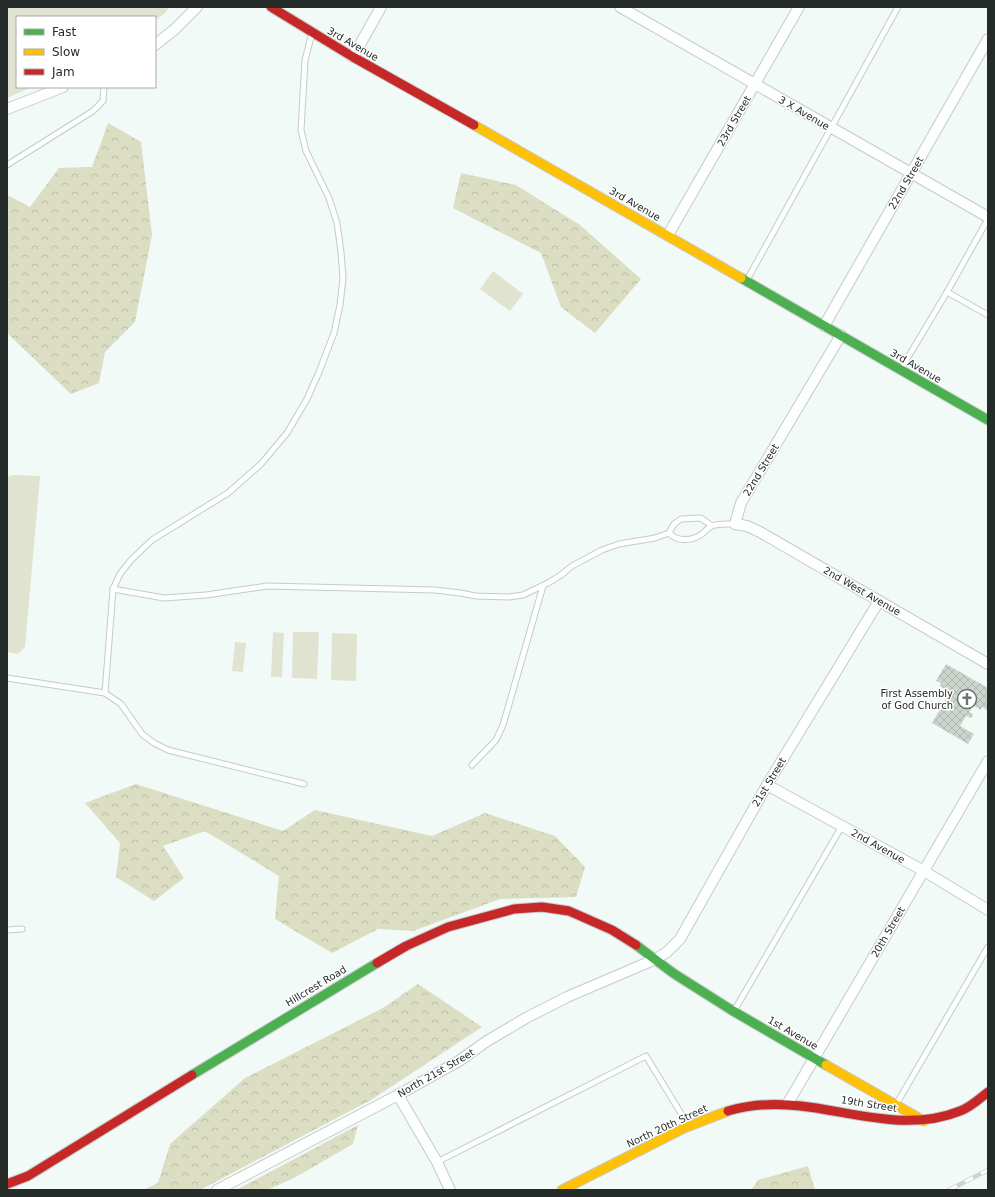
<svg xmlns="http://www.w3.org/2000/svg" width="995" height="1197" font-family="'DejaVu Sans',sans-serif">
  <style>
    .forest { fill: url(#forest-crowns) }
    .garden { fill: #e0e3cf }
    .building { fill: url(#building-cross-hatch) }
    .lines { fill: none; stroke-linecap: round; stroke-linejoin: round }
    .lane-casing { stroke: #c5cbc9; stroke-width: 7 }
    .street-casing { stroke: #c5cbc9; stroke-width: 12 }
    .fast-casing { stroke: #c5cbc9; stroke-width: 11 }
    .slow-casing { stroke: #c5cbc9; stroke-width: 11 }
    .jam-casing { stroke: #c5cbc9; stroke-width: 11 }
    .lane { stroke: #fdfefe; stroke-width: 5 }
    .street { stroke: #fdfefe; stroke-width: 10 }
    .fast { stroke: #4caf50; stroke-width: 9 }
    .slow { stroke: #ffc107; stroke-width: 9 }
    .jam { stroke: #c62828; stroke-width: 9 }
    .rail-casing { stroke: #cfd2d1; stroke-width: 4.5 }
    .rail { stroke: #fff; stroke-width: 3; stroke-dasharray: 9; stroke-linecap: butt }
    .labels { text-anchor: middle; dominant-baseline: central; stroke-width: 3; stroke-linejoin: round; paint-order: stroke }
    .street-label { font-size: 10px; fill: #252b29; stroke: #fff }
    .poi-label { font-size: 10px; fill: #252b29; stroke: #fff; text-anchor: end }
  </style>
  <defs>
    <pattern id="forest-crowns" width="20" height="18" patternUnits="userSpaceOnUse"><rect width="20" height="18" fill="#dbdec2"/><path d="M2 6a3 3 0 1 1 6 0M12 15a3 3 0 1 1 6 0" fill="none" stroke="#bcbfa7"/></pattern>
    <pattern id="building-cross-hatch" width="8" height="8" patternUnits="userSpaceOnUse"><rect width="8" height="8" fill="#ccd5cc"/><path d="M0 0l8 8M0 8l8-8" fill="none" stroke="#afb7af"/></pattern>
  </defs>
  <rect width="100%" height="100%" fill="#f2faf7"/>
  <g class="forest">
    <path d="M108,123l33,19 11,93 -17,87 -30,30 -6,31 -28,11 -62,-59 -2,-5v-135l23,12 29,-39 33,-1z"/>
    <path d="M461,173l55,12 64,40 61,54 -46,54 -34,-26 -20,-54 -88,-45z"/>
    <path d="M136,784l147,47 32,-21 117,26 53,-23 70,23 30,31 -9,30 -76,2 -87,32 -35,-2 -46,24 -57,-34 4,-43 -74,-45 -42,15 21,32 -30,23 -38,-24 4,-34 -35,-40z"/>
    <path d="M418,984l64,43 -111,73 -171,90h-57l15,-7 12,-39 75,-66 138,-70z"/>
    <path d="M358,1125l-5,19 -59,34 -27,12h-31z"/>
    <path d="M808,1166l7,24h-64l7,-10z"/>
  </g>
  <g class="garden">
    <path d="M7,7h163l-6,7 -9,6v-3h-138v70h15l-25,11z"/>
    <path d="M493,271l30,23 -13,17 -30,-22z"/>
    <path d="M14,475l26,1 -15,171 -7,7 -11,-2v-175z"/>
    <path d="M273,632l11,1 -2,44h-11z"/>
    <path d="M293,632h26l-2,47 -25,-1z"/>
    <path d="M332,633l25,1 -1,47 -25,-1z"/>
    <path d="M235,642l11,1 -3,29 -11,-1z"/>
  </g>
  <path class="building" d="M946,664l42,24v23l-6,-4 -1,3 -8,-5 -4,7 4,2 -2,4 -5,-2 -6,10 14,8 -6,10 -36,-21 18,-31 -10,-6 1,-3 -5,-2z"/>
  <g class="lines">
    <defs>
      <g id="lane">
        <path d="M7,165l86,-54 10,-10 1,-14"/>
        <path d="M747,280l151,-273"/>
        <path d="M947,292l41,23"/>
        <path d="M901,369l46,-77 41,-73"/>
        <path d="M712,526l-11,-8 -20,1 -7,5 -5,9c8,9 24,8 33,1 3,-2 6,-7 10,-8 6,-3 16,-2 23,-2"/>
        <path d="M113,589l51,9 42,-3 61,-9 168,4 25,3 16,3 33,1 14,-2 25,-12 13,-8 11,-9 30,-16 17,-6 36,-6 14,-5"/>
        <path d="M7,678l98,15 8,-104 7,-15 11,-14 21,-20 76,-47 33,-29 26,-31 20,-34 12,-27 15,-39 6,-28 3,-27 -2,-26 -4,-29 -8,-25 -23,-47 -5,-21 4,-70 7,-27"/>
        <path d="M105,693l16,11 21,30 12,9 14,7 136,34"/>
        <path d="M472,765l24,-25 7,-15 40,-139"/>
        <path d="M7,930l15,-1"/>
        <path d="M734,1011l108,-185"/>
        <path d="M897,1103l91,-156"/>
        <path d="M437,1162l209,-106 42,69"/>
      </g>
      <g id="street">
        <path d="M620,7l368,210"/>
        <path d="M155,45l20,-16 22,-22"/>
        <path d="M353,57l28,-50"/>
        <path d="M7,109l56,-22"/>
        <path d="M668,235l131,-228"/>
        <path d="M824,326l164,-287"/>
        <path d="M841,335l-100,168 -6,21 12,2 13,6 228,132"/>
        <path d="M767,785l157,86 64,39"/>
        <path d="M398,1095l39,67 13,28"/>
        <path d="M788,1103l200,-342"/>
        <path d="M217,1190l181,-95 61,-34 28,-20 39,-23 41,-21 89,-38 11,-7 13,-13 87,-154 112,-184"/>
      </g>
      <g id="fast">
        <path d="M741,278l247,142"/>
        <path d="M636,945l37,28 60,38 93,54"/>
        <path d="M192,1075l185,-112"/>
      </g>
      <g id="slow">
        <path d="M474,125l267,153"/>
        <path d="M826,1065l98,56"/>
        <path d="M562,1190l122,-62 44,-17"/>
      </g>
      <g id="jam">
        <path d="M271,7l82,50 121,68"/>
        <path d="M377,963l29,-17 42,-19 66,-18 28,-2 27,4 43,19 24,15"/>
        <path d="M728,1111c24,-7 49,-8 73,-5 53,6 107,26 159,5 11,-4 19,-12 28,-19"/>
        <path d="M7,1184l21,-8 164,-101"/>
      </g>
    </defs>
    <use href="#lane" class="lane-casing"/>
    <use href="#street" class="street-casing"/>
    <use href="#fast" class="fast-casing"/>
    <use href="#slow" class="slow-casing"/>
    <use href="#jam" class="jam-casing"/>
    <use href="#lane" class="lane"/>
    <use href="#street" class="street"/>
    <use href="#fast" class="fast"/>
    <use href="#slow" class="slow"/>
    <use href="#jam" class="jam"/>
    <defs>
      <path id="rail" d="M949,1190l39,-20"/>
    </defs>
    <use href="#rail" class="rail-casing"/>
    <use href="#rail" class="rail"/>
  </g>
  <defs>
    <symbol id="church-ring" viewBox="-11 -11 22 22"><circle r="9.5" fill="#fff" stroke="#6d7371" stroke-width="1.5"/><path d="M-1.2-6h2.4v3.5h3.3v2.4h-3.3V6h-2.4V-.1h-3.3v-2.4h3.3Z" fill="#6d7371"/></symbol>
  </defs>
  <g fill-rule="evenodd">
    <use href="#church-ring" x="956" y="688" width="22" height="22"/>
  </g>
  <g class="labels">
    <g class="street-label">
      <text transform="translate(353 44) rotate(30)">3rd Avenue</text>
      <text transform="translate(804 113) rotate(30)">3 X Avenue</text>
      <text transform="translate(734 121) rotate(-60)">23rd Street</text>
      <text transform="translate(906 183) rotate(-60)">22nd Street</text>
      <text transform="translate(635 204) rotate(30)">3rd Avenue</text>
      <text transform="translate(916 366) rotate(30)">3rd Avenue</text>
      <text transform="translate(761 470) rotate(-59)">22nd Street</text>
      <text transform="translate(862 591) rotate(30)">2nd West Avenue</text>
      <text transform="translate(769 782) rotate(-59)">21st Street</text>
      <text transform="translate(878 846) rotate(29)">2nd Avenue</text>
      <text transform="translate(888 932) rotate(-60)">20th Street</text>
      <text transform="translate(316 986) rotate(-31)">Hillcrest Road</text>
      <text transform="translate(793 1033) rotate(30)">1st Avenue</text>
      <text transform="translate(436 1073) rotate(-30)">North 21st Street</text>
      <text transform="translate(869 1104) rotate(9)">19th Street</text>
      <text transform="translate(667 1126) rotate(-25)">North 20th Street</text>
    </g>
    <g class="poi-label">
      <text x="953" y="693">First Assembly<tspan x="953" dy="12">of God Church</tspan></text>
    </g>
  </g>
  <rect width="995" height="1197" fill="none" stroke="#252b29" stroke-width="16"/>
  <rect x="16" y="16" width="140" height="72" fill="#ffffff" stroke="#a8aaa9"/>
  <rect x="24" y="29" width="20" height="6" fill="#4caf50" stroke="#a8aaa9"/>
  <text x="52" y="36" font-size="12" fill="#252b29">Fast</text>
  <rect x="24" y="49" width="20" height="6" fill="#ffc107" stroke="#a8aaa9"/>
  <text x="52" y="56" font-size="12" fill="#252b29">Slow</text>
  <rect x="24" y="69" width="20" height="6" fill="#c62828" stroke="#a8aaa9"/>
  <text x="52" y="76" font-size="12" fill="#252b29">Jam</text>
</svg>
